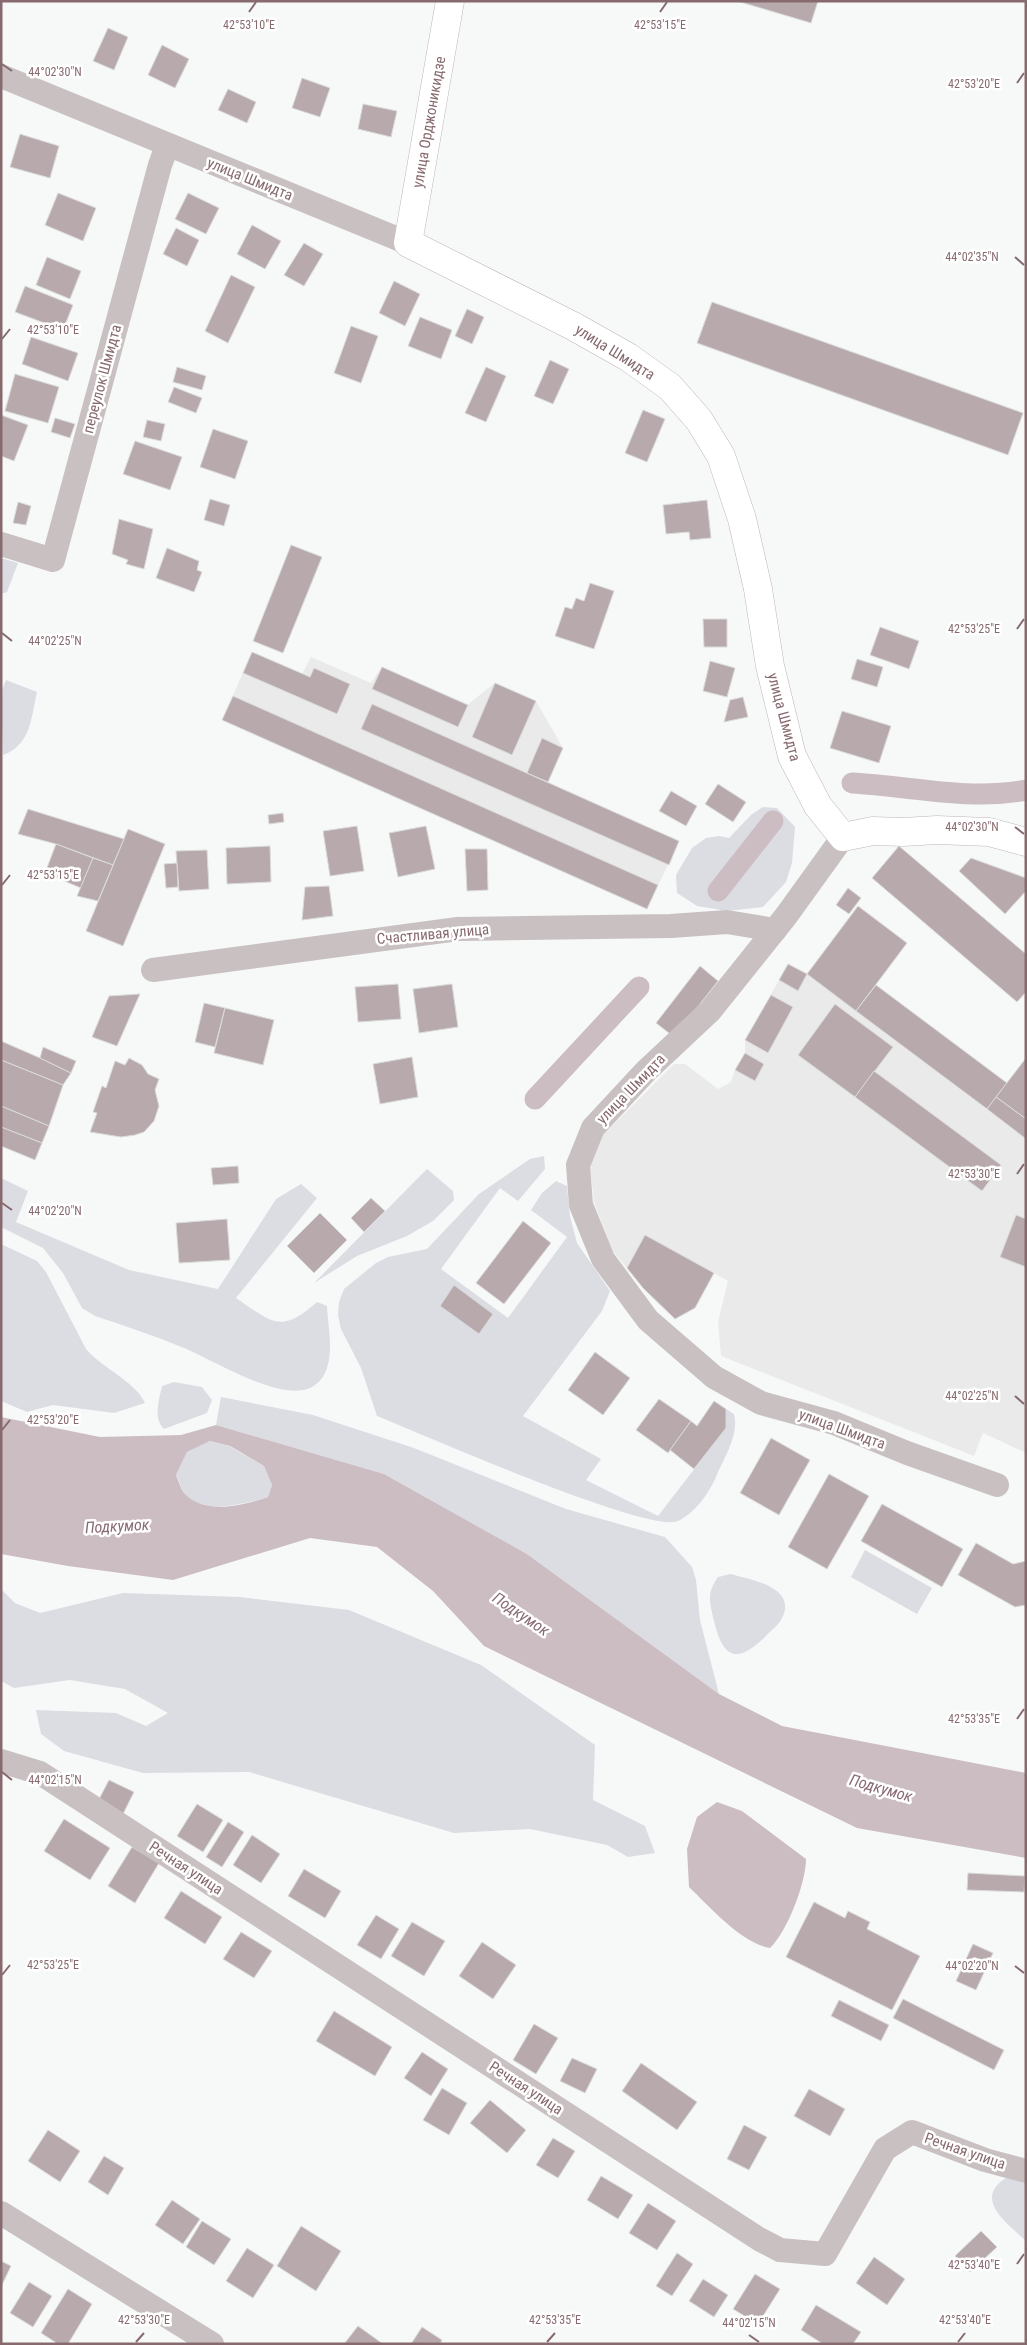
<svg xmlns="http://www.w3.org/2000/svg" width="1027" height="2345" font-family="'Roboto Condensed',sans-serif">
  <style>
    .built { fill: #eaeaea }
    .green { fill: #dcdce3 }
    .water { fill: #ccbdc2; fill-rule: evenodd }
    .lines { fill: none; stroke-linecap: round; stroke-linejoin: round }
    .canal { stroke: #ccbdc2; stroke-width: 21 }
    .building { fill: #b8aaac; stroke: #dadbdb }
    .secondary-casing { stroke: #bfb5b7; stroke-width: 29 }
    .street { stroke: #c9c0c2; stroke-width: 24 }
    .secondary { stroke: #fff; stroke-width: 28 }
    .ticks { fill: none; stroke: #876a6e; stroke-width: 2 }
    .labels { text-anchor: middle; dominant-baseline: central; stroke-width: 5; stroke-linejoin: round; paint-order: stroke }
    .street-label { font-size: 15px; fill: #876a6e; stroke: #fff }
    .water-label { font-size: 16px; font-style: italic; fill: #896b74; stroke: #fff }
    .ticks-label { font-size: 12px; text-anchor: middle; fill: #876a6e; stroke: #fff; stroke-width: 5; stroke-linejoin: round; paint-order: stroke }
  </style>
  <rect width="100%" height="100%" fill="#f7f9f9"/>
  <g class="built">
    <path d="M252,652l50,22 9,-17 60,26 11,-16 85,38 28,-22 41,18 27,47 -15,34 131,59 -32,68 -425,-189z"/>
    <path d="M788,964l19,10 219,165v314l-43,-20 -9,23 -253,-100 -3,-34 10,-41 -14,-8 -19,35 -20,11 -32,-31 -31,-38 -18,-48 -4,-35 8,-27 76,-76h11l33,25 13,-7 4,-12 20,11 9,-17 -19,-11v-13z"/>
  </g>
  <g class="green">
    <path d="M1,558l17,5 -11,29 -6,2z"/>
    <path d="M6,680l31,12c-6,26 -6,53 -34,63l-2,-62z"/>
    <path d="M763,807l14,1 18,19 -3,36 -6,19 -23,25 -36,4 -30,-5 -20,-13 -1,-18 16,-27 14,-10 13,-2 10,2 23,-24z"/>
    <path d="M544,1156l1,13 -27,32 -18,-13 -59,81 67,49 59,-81 -36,-27 11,-17 14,-12 11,5 3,30 7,27 33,48 -8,20 -79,105 78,43 -15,21 72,36 68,-88v-19l8,5c5,19 -8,41 -16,58 -7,18 -21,40 -40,49 -29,13 -259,-88 -301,-105l-16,-48 -20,-39 -3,-14 1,-13 5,-13 32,-26 12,-6 39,-8 52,-55 51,-35z"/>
    <path d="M427,1169l26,22 1,9 -21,21 -26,15 -50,20 -43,27z"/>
    <path d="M1,1178l27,13 -12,31 113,48 89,19 58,-90 25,-15 16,14 -81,100c37,25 45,36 81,4l10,4c1,24 11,62 -12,79 -28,22 -103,-26 -131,-37 -29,-12 -59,-22 -89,-32l-13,-8 -19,-35 -20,-25 -42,-21z"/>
    <path d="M1,1244l36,17 9,11 40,77c16,19 50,33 59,54l-31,10 -61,-8 -26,7 -26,-11z"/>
    <path d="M174,1382l28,5 10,13 -5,13 -43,16c-11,-11 -5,-29 -2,-43z"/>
    <path d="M221,1397l92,18 101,33 152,61 99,28 27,30 4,13 4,40 19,74 -192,-140 -143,-80 -168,-49z"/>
    <path d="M210,1441l19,5 35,20 8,19 -4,12c-25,7 -63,19 -84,-4 -3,-4 -5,-13 -8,-18l11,-23z"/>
    <path d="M865,1550l67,38 -15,26 -66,-37z"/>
    <path d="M731,1574c16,5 43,9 52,24 2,4 3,11 1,15 -2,10 -13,17 -19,24 -28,27 -42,22 -51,-16 -4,-18 -8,-27 4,-44z"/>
    <path d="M1,1589l14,14 25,10 83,-20 117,4 109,13 132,55 114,80 -2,55 52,26 10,27 -27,4 -21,-12 -77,-16 -76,4 -205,-61 -106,1 -79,-22 -23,-17 -5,-24 80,3 30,13 22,-13 -43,-24 -55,-9 -56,8 -13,-7z"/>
    <path d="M1009,2176l17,4v61c-20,-19 -55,-43 -17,-65z"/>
  </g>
  <g class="water">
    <path d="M1,1417l99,20 81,-2 35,-10 168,49 143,80 192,140 63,32 244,47v85l-169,-30 -373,-182 -51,-55 -56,-44 -67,-9 -137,42 -105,-14 -67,-12zM210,1441l20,5 34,20 8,19 -4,12c-24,8 -63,19 -84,-4 -3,-4 -6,-13 -8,-18l11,-23z"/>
    <path d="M717,1802l25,9 64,48c0,24 -19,73 -36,89 -29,-5 -60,-41 -81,-61l-2,-38 10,-32z"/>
  </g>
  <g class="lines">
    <g class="canal">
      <path d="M852,783c58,3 116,18 174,7"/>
      <path d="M718,891l55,-70"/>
      <path d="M535,1099l104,-112"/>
    </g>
  </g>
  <g class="building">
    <path d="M737,1h81l-7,22z"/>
    <path d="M108,28l20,9 -14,33 -21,-9z"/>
    <path d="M162,45l27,14 -14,29 -27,-13z"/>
    <path d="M302,78l28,10 -10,29 -28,-9z"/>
    <path d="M228,89l28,13 -9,21 -29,-13z"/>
    <path d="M363,104l34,7 -6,26 -33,-8z"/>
    <path d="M20,134l39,12 -9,32 -40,-11z"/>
    <path d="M58,193l38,15 -13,33 -38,-16z"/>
    <path d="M188,193l31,15 -13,26 -31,-15z"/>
    <path d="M252,225l29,16 -16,28 -28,-15z"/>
    <path d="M176,228l23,12 -12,26 -24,-12z"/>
    <path d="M304,243l19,11 -19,32 -20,-11z"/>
    <path d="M47,257l34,14 -11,28 -34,-14z"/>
    <path d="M231,275l24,12 -27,56 -23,-12z"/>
    <path d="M394,281l26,13 -15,32 -26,-13z"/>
    <path d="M25,286l48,19 -10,25 -48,-18z"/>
    <path d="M712,302l311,111 -15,42 -311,-112z"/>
    <path d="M467,309l17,8 -12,27 -17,-8z"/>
    <path d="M420,317l32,13 -11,29 -33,-13z"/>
    <path d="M351,326l27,10 -17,47 -27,-10z"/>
    <path d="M31,337l47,16 -10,28 -46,-17z"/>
    <path d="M550,360l19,9 -16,35 -19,-8z"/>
    <path d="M177,367l29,9 -4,14 -29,-8z"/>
    <path d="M486,367l20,9 -20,46 -21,-9z"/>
    <path d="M15,374l44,13 -11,36 -43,-12z"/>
    <path d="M174,387l28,11 -6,15 -28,-11z"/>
    <path d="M643,410l22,9 -18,43 -22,-9z"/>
    <path d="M1,415l27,10 -14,36 -13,-5z"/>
    <path d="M55,418l20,6 -5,14 -19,-6z"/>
    <path d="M147,420l18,4 -4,17 -18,-4z"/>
    <path d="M213,429l35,12 -13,38 -35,-12z"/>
    <path d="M135,441l47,16 -12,33 -47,-16z"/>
    <path d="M210,499l20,6 -6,21 -20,-6z"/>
    <path d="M707,500l4,38 -21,2 -1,-8 -23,2 -3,-29z"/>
    <path d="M18,502l13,4 -5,19 -13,-2z"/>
    <path d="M119,519l34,10 -9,40 -18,-5 2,-4 -16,-6z"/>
    <path d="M291,545l31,12 -39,96 -30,-12z"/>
    <path d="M167,548l32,13 -2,9 5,2 -8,20 -38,-14z"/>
    <path d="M590,583l24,8 -20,58 -39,-13 10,-29 7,2 4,-11 8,3z"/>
    <path d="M703,619h24v28h-23z"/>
    <path d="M880,627l39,14 -10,28 -39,-14z"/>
    <path d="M252,652l58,25 4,-9 36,16 -13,30 -94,-41z"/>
    <path d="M857,659l26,8 -6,20 -26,-8z"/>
    <path d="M710,661l25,7 -8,29 -24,-6z"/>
    <path d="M382,667l86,38 -10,22 -86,-38z"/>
    <path d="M495,683l41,18 -24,54 -40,-18z"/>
    <path d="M233,696l425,189 -11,24 -425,-189z"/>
    <path d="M743,697l5,20 -24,5 6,-22z"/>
    <path d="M372,704l307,137 -10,24 -308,-136z"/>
    <path d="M842,711l49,15 -12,37 -49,-15z"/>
    <path d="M542,738l21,10 -15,34 -21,-9z"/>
    <path d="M718,784l28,18 -13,20 -28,-18z"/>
    <path d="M671,791l26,15 -11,20 -27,-15z"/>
    <path d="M28,809l96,30 -11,26 -57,-21 -38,-10z"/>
    <path d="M283,813l1,9 -15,2 -1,-9z"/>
    <path d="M357,826l7,45 -34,5 -7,-45z"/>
    <path d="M426,826l9,43 -37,8 -9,-44z"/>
    <path d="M128,829l37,15 -42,102 -37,-15z"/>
    <path d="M56,844l37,14 -12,30 -36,-15z"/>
    <path d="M270,846l1,36 -44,2 -1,-36z"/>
    <path d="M899,846l127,108v38l-9,10 -145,-124z"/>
    <path d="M465,849h22l1,41 -21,1z"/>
    <path d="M207,850l2,39 -30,2 -3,-40z"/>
    <path d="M93,858l20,7 -15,36 -21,-5z"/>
    <path d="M971,858l55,20v13l-21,23 -46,-43z"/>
    <path d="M177,863l1,24 -12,1 -2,-24z"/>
    <path d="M329,886l4,30 -31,4 3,-33z"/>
    <path d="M848,888l13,10 -12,16 -13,-9z"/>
    <path d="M858,906l49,37 -51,68 -49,-37z"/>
    <path d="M788,964l19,10 -9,17 -19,-11z"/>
    <path d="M700,966l18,15 -44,56 -18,-14z"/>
    <path d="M398,984l3,35 -43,3 -3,-35z"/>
    <path d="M452,984l6,43 -39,6 -6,-44z"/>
    <path d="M876,985l131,98 -20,26 -131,-98z"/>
    <path d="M140,994l-23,52 -25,-9 17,-41z"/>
    <path d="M771,995l22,12 -25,46 -23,-13z"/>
    <path d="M204,1003l21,5 -10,39 -20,-5z"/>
    <path d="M835,1004l58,43 -38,50 -57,-42z"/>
    <path d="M225,1008l49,12 -11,45 -49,-12z"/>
    <path d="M1,1041l39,17 31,15 -8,12 -62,-25z"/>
    <path d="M43,1047l33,14 -5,12 -31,-15z"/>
    <path d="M745,1053l19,11 -9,17 -20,-11z"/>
    <path d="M412,1057l6,40 -38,7 -7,-40z"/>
    <path d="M129,1058l13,7 6,9 11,5 -4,11 4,16 -5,15 -10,11 -9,3 -14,2 -31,-5 7,-19 -4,-1 9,-26 4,2 9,-27 10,4z"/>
    <path d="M1026,1058v61l-30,-22z"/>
    <path d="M1,1060l62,25 -14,41 -48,-20z"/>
    <path d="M874,1071l127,94 -19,26 -127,-94z"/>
    <path d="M996,1097l30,22v20l-39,-30z"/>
    <path d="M1,1106l48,20 -7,17 -41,-16z"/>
    <path d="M1,1127l41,16 -7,17 -34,-14z"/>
    <path d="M238,1166l1,17 -26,2 -2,-17z"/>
    <path d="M371,1198l14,13 -21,21 -13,-14z"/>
    <path d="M320,1213l27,27 -33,33 -27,-27z"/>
    <path d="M1016,1215l10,4v48l-26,-10z"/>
    <path d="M227,1219l3,41 -51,3 -3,-40z"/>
    <path d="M523,1221l28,22 -47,61 -28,-21z"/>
    <path d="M645,1235l69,38 -19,35 -20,11 -32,-31 -16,-20z"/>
    <path d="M454,1285l39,29 -14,20 -39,-28z"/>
    <path d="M595,1352l35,26 -27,37 -35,-25z"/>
    <path d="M659,1399l32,22 -23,32 -32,-23z"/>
    <path d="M714,1401l12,8v19l-32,41 -24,-19 21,-29 6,5z"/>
    <path d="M771,1438l39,22 -31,55 -39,-22z"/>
    <path d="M829,1474l40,22 -42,73 -39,-22z"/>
    <path d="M882,1504l81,45 -21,38 -81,-46z"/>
    <path d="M976,1543l37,21 13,-3v44l-11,2 -57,-32z"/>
    <path d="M109,1780l25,12 -13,26 -25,-13z"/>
    <path d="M197,1804l26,16 -20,32 -26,-16z"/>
    <path d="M64,1819l46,29 -20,32 -46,-29z"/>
    <path d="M228,1822l16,10 -22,35 -16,-10z"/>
    <path d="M252,1835l28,19 -19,29 -28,-18z"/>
    <path d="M132,1847l27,16 -24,40 -27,-17z"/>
    <path d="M304,1869l37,22 -16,27 -37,-22z"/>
    <path d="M968,1873l57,3 -1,16 -57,-2z"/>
    <path d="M181,1891l41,26 -17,27 -41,-26z"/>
    <path d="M814,1902l31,16 3,-7 22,11 -3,7 53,27 -28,54 -106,-53z"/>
    <path d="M376,1915l23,14 -18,30 -24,-14z"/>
    <path d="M412,1922l33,19 -21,35 -33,-20z"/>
    <path d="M241,1932l31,19 -18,27 -31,-19z"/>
    <path d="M482,1942l34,23 -23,34 -34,-23z"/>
    <path d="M973,1944l20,9 -17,37 -20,-9z"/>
    <path d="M903,1999l101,51 -10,20 -101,-52z"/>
    <path d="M839,2000l50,25 -8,16 -50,-25z"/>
    <path d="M334,2011l58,36 -17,29 -59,-35z"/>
    <path d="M534,2024l24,14 -22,36 -23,-14z"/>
    <path d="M422,2052l26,17 -17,27 -27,-18z"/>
    <path d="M572,2058l25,11 -12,24 -25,-12z"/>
    <path d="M641,2063l56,39 -20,28 -55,-39z"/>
    <path d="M442,2088l25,15 -18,32 -26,-15z"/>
    <path d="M809,2089l36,20 -15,27 -36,-20z"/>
    <path d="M490,2100l36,30 -19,23 -37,-30z"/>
    <path d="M744,2125l23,12 -18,33 -22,-11z"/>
    <path d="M48,2130l32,21 -20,31 -32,-21z"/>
    <path d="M553,2138l22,13 -17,27 -22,-13z"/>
    <path d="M104,2156l20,12 -16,27 -20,-13z"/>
    <path d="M601,2176l32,19 -15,24 -31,-19z"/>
    <path d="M172,2200l28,19 -17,25 -28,-19z"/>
    <path d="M648,2203l28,18 -19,29 -28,-17z"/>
    <path d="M202,2221l29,18 -17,26 -28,-18z"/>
    <path d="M301,2226l40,25 -25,40 -39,-25z"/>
    <path d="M981,2231l16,16 -27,25 -15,-16z"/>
    <path d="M247,2248l27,17 -21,33 -27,-17z"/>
    <path d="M677,2253l16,11 -21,32 -16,-10z"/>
    <path d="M874,2257l31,22 -18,26 -31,-22z"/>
    <path d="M1,2261l10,5 -10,21z"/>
    <path d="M755,2274l25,15 -22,35 -25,-15z"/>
    <path d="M703,2279l25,16 -14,22 -25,-16z"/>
    <path d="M29,2282l23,14 -19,31 -23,-14z"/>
    <path d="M68,2289l24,15 -24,40h-10l-17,-11z"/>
    <path d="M816,2305l45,27 -8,12h-30l-22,-14z"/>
    <path d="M358,2326l25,18h-39z"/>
    <path d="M422,2327l20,13 -2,4h-29z"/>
  </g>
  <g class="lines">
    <defs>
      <path id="secondary" d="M450,1l-42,242 165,83 55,31 42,30 29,33 22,36 21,63 16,70 12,77 22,90 26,50 25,31 30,-6 30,1 34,-2 52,2 37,10"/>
    </defs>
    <use href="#secondary" class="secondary-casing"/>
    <g class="street">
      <path d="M1,76l407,167"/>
      <path d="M1,544l52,16 107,-395 7,-19"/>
      <path d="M843,837l-57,79 -76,95 -64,60 -53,57 -15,37 3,40 22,54 45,61 66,57 47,26 73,20 73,30 90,32"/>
      <path d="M153,970l305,-41 213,-3 56,-4 48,8"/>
      <path d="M1,1761l39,12 719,466 21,11 45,4 60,-105 27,-17 73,28 41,11"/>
      <path d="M1,2213l211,131"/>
    </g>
    <use href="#secondary" class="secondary"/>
  </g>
  <path class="ticks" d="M249,12l7,-10M660,12l7,-10M2,64l10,7M1017,83l7,-10M1015,257l9,8M2,339l8,-10M1017,629l7,-10M2,633l10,8M1015,827l9,7M2,885l8,-10M1017,1174l7,-10M2,1203l10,7M1015,1396l9,8M2,1430l8,-10M1017,1719l7,-10M2,1772l10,8M1015,1966l9,7M2,1975l8,-10M1017,2264l7,-10M749,2335l10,7M136,2342l8,-9M547,2342l8,-9M958,2342l7,-9"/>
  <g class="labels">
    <g class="street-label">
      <text transform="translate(429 122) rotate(-80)">улица Орджоникидзе</text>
      <text transform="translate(250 179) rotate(22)">улица Шмидта</text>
      <text transform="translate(615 352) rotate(32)">улица Шмидта</text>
      <text transform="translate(102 379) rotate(-75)">переулок Шмидта</text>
      <text transform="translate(784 717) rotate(75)">улица Шмидта</text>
      <text transform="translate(433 934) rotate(-5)">Счастливая улица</text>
      <text transform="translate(631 1089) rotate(-46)">улица Шмидта</text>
      <text transform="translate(842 1429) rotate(20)">улица Шмидта</text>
      <text transform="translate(186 1868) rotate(33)">Речная улица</text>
      <text transform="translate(526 2088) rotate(33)">Речная улица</text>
      <text transform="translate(965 2151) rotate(19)">Речная улица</text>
    </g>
    <g class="water-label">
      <text transform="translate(117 1526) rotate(-3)">Подкумок</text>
      <text transform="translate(521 1614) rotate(34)">Подкумок</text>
      <text transform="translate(881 1788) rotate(16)">Подкумок</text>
    </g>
  </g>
  <g class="ticks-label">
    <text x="249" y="29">42°53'10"E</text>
    <text x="660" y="29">42°53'15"E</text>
    <text x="55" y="76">44°02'30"N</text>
    <text x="974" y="88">42°53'20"E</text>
    <text x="972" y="261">44°02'35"N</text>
    <text x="53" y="334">42°53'10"E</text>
    <text x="974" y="633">42°53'25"E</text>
    <text x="55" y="645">44°02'25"N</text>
    <text x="972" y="831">44°02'30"N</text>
    <text x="53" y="879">42°53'15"E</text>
    <text x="974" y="1178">42°53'30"E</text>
    <text x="55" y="1215">44°02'20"N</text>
    <text x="972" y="1400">44°02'25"N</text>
    <text x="53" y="1424">42°53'20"E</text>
    <text x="974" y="1723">42°53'35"E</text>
    <text x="55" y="1784">44°02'15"N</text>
    <text x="53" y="1969">42°53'25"E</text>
    <text x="972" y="1970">44°02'20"N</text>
    <text x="974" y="2269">42°53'40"E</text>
    <text x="144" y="2324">42°53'30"E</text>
    <text x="555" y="2324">42°53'35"E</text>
    <text x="965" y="2324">42°53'40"E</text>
    <text x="749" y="2327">44°02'15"N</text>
  </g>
  <rect width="1027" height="2345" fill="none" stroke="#876a6e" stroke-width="5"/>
</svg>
